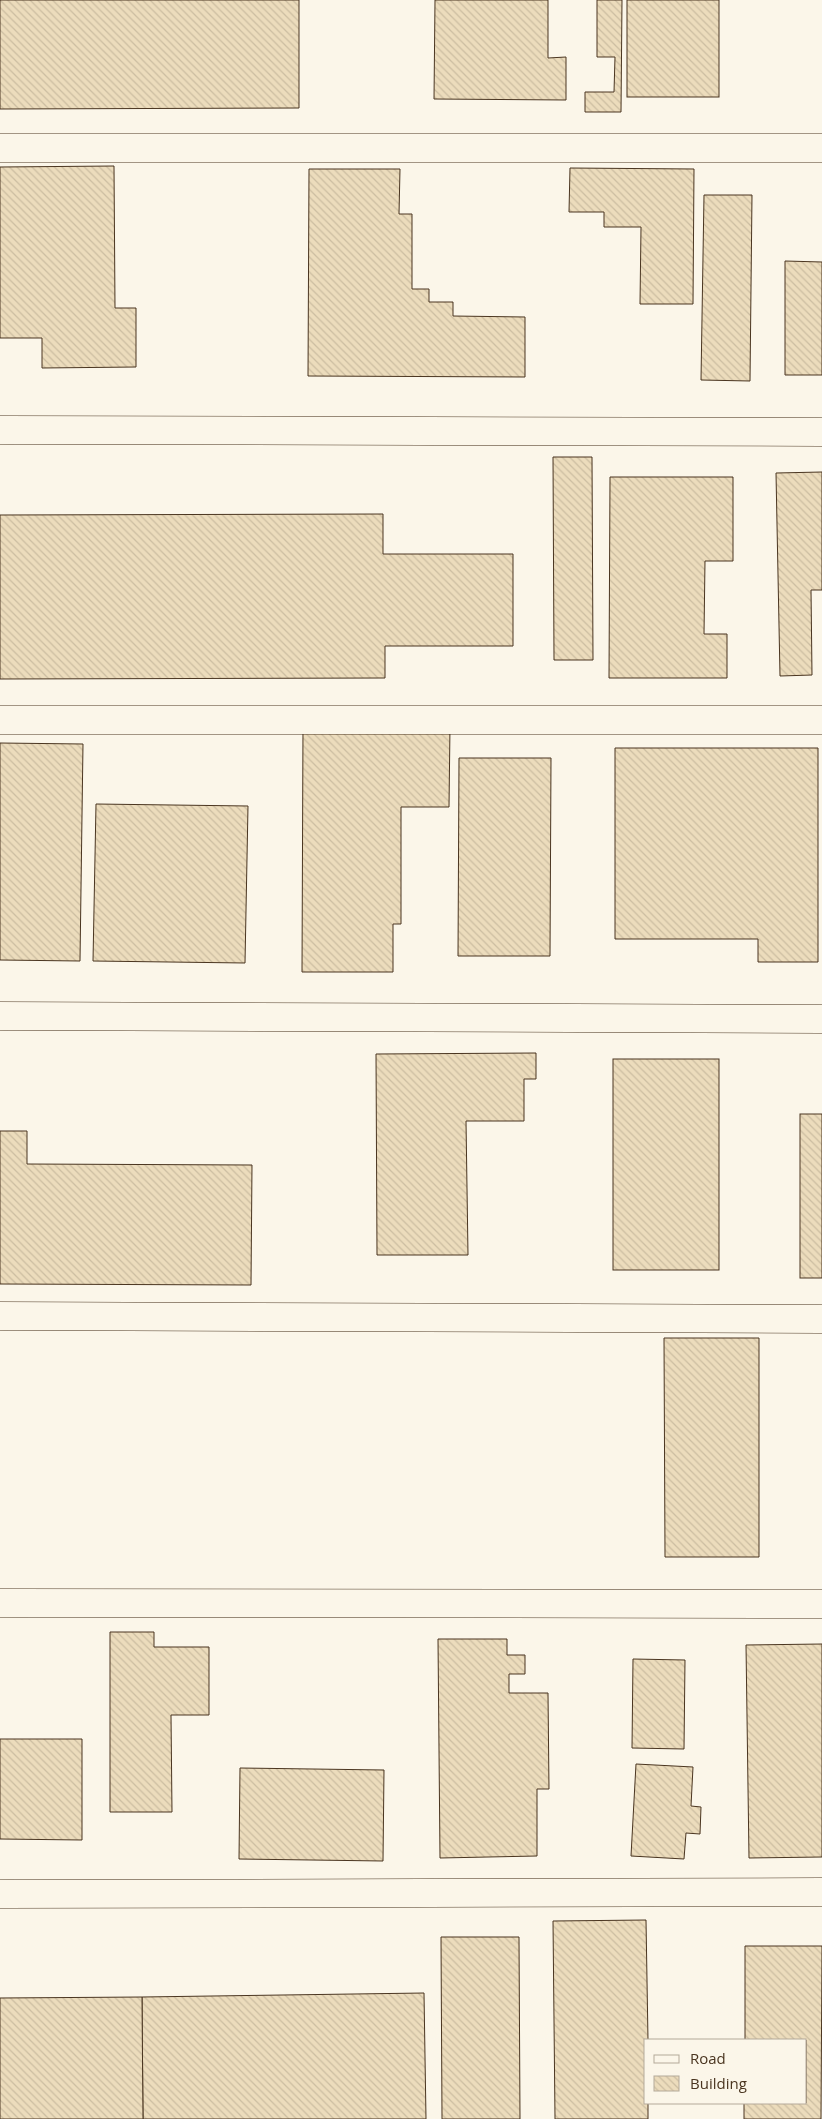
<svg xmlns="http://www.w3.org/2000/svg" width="822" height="2119" font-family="'Open Sans',sans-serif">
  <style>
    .building { fill: url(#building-back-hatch); stroke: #4a3520 }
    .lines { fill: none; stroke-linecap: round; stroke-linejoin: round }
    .minor-casing { stroke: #4a3520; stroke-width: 29 }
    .tertiary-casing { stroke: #4a3520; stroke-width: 29 }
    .minor { stroke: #fbf6e9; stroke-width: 28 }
    .tertiary { stroke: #fbf6e9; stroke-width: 28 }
  </style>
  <defs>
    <pattern id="building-back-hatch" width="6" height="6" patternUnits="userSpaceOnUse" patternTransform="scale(1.25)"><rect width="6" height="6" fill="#ecdcbc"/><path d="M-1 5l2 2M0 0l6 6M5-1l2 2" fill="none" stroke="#ccbda1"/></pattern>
  </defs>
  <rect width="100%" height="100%" fill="#fbf6e9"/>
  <g class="building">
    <path d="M0,0h299v108l-299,1z"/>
    <path d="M435,0h113v58l18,-1v43l-132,-1z"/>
    <path d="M597,0h25l-1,112h-36v-20h29l1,-35h-18z"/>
    <rect x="627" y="0" width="92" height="97"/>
    <path d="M114,166l1,142h21v59l-94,1v-30h-42v-171z"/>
    <path d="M570,168l124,1 -1,135h-53l1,-77h-37v-15h-35z"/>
    <path d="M309,169h91l-1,45h13v75h17v13h24v14l72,1v60l-217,-1z"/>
    <path d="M704,195h48l-2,186 -49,-1z"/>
    <path d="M785,261l37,1v113h-37z"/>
    <path d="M553,457h39l1,203h-39z"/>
    <path d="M822,472v118h-11l1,85 -32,1 -4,-203z"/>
    <path d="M610,477h123v84h-28l-1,73h23v44h-118z"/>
    <path d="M383,514v40h130v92h-128v32l-385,1v-164z"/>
    <path d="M303,726h147l-1,81h-48v117h-8v48h-91z"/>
    <path d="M0,743l83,1 -3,217 -80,-1z"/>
    <path d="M615,748h203v214h-60v-23h-143z"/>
    <path d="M459,758h92l-1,198h-92z"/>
    <path d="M96,804l152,2 -3,157 -152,-2z"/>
    <path d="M536,1053v26h-12v42h-58l2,134h-91l-1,-201z"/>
    <rect x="613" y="1059" width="106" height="211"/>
    <rect x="800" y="1114" width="22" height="164"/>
    <path d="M0,1131h27v33l225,1 -1,120 -251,-1z"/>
    <path d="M664,1338h95v219h-94z"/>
    <path d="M110,1632h44v15h55v68h-38l1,97h-62z"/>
    <path d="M438,1639h69v16h18v19h-16v19h39l1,96h-12v67l-97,2z"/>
    <path d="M822,1644v213l-73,1 -3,-213z"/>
    <path d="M633,1659l52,1 -1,89 -52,-1z"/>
    <path d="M0,1739h82v101l-82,-1z"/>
    <path d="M636,1764l57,3 -2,39 10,1 -1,27 -14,-1 -2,26 -53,-3z"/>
    <path d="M240,1768l144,2 -1,91 -144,-2z"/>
    <path d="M646,1920l2,120h-2v63h2v16h-93l-2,-198z"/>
    <path d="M441,1937h78l1,182h-78z"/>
    <path d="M745,1946h77l-1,173h-77v-16h62v-63h-61z"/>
    <path d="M424,1993l2,126h-283l-1,-122z"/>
    <path d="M142,1997l1,122h-143v-121z"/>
  </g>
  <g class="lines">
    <defs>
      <g id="minor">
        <path d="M0,148h822"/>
        <path d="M0,720h822"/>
        <path d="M0,1316l822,3"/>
        <path d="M0,1894l822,-2"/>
      </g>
      <g id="tertiary">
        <path d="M0,430l822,2"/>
        <path d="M0,1016l822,3"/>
        <path d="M0,1603l822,1"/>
      </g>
    </defs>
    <use href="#minor" class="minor-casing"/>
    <use href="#tertiary" class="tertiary-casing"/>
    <use href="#minor" class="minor"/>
    <use href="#tertiary" class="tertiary"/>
  </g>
  <rect x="644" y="2039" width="162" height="65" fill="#fbf6e9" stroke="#b4a999"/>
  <rect x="654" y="2055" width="25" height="8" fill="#fbf6e9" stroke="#b4a999"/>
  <text x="690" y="2064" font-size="15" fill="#4a3520">Road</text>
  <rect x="654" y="2076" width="25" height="15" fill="url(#building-back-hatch)" stroke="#b4a999"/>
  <text x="690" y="2089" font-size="15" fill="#4a3520">Building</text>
</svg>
